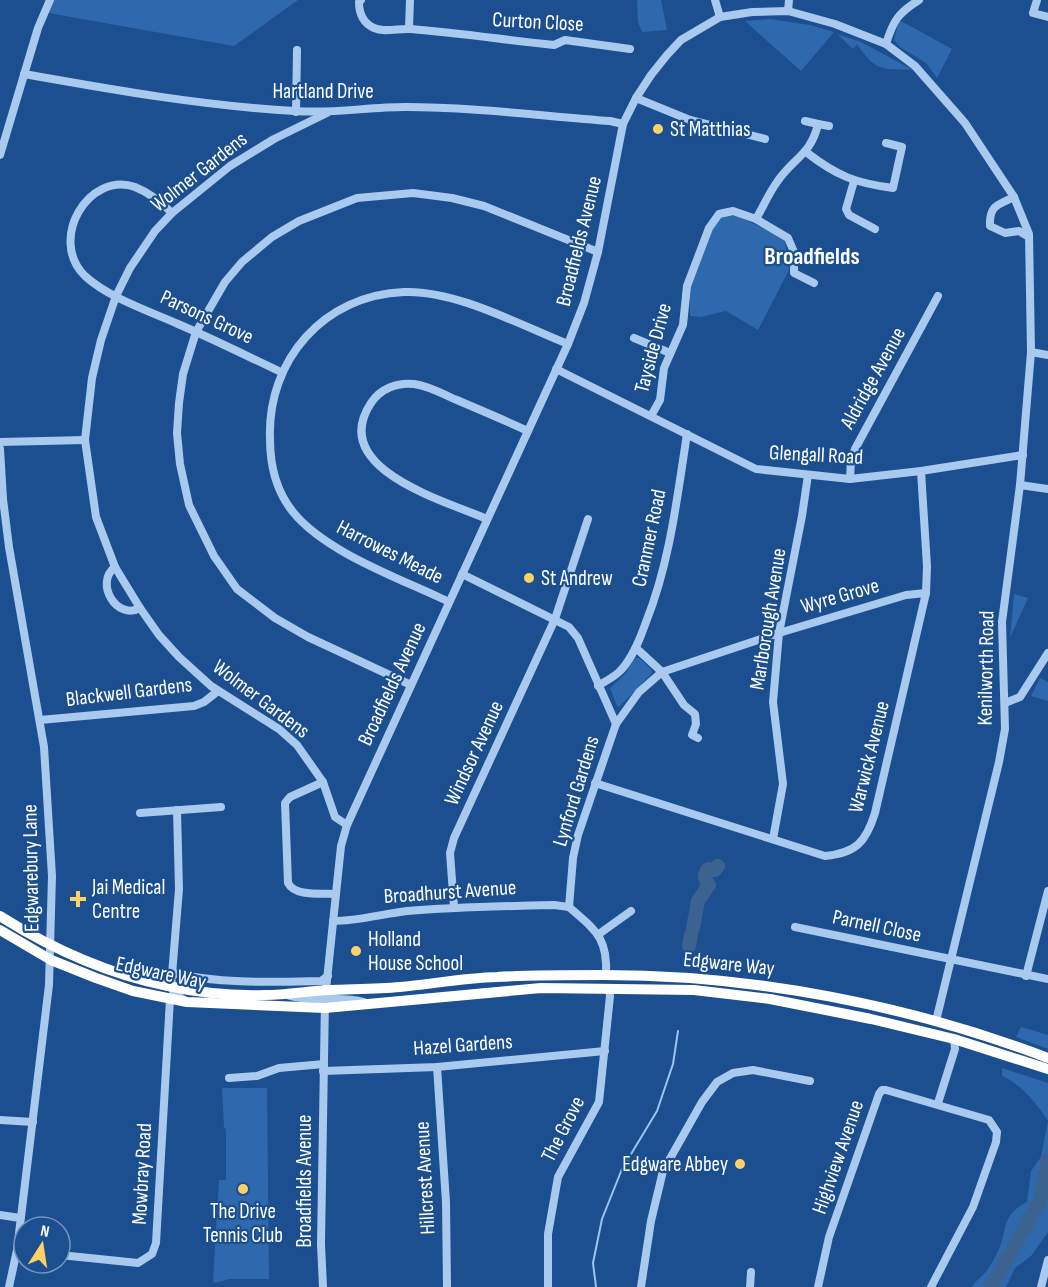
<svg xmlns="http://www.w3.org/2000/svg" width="1048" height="1287" font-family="'Sofia Sans Condensed',sans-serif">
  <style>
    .green { fill: #2e69ad }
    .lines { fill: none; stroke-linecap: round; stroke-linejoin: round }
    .stream { stroke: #9cc4f0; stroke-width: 2 }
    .river { stroke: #3c6290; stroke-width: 14 }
    .minor { stroke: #a9c9ee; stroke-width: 8 }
    .highway { stroke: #fff; stroke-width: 10 }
    .poi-dot { fill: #ffd166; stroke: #1b4f8f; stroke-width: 2 }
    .labels { text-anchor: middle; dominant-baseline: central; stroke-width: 4.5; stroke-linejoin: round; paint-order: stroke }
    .street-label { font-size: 21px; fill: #fff; stroke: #1b4f8f }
    .poi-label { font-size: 21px; fill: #fff; stroke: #1b4f8f; text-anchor: start }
    .quarter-label { font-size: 24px; font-weight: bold; fill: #fff; stroke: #1b4f8f }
  </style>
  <rect width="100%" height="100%" fill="#1b4f8f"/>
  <g class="green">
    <path d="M50,0h248l-64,46 -180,-32 -8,-2z"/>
    <path d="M637,0h24l6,30 -25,2 -4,-10z"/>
    <path d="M770,19l40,6 24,7 -33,39 -56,-50z"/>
    <path d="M901,21l51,28 -15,29 -11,-15 -26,-16 -6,-7 4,-16z"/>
    <path d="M837,34l24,8 52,28c-33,-1 -38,1 -56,-26l-4,5z"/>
    <path d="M727,214l12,3 39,18 7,7 4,28 -31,60 -32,-19 -25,6 -11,-1v-28l26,-69z"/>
    <path d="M1014,594l14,4 -18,40z"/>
    <path d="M635,658h4l12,11 1,4 -33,34 -2,-1 -7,-18 15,-14z"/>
    <path d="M1040,678l8,4v19l-17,-5z"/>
    <path d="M1021,1027l27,8v14l-32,-12z"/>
    <path d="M1002,1068l46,15v38c-12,-18 -26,-36 -46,-45z"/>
    <path d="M222,1088h45l2,191h-40l-14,4 -2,-2 6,-101h7v-51l-2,-1z"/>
    <path d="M1048,1121v111l-17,24 -16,12 -9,19h-34c3,-6 8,-9 13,-14 5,-6 9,-14 12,-20 12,-23 2,-37 30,-51l4,-31 10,-14z"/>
  </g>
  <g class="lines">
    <path class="stream" d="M596,1287l-3,-24 9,-44 20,-50 35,-58 16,-47 5,-33"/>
    <g class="river">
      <path d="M693,928l5,-27 11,-16c-4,-5 -6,-10 -1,-16l7,1 3,-4"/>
      <path d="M689,946l2,-11"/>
      <path d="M991,1287l49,-86 8,-41"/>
    </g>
    <g class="minor">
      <path d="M361,0l-2,2c0,11 4,21 15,26 11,5 25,0 37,1 48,4 95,11 143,16l11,-5 65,9"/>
      <path d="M715,0l5,17"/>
      <path d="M1037,0l-4,13 15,4"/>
      <path d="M788,11l1,-11"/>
      <path d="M409,28l1,-28"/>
      <path d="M886,44c7,-23 12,-31 33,-44"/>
      <path d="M24,74c90,16 180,32 271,37 37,3 73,-4 110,-4 68,0 137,9 205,14l13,3"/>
      <path d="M636,98l54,22 75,19"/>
      <path d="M296,112l1,-62"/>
      <path d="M327,113l-53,26 -44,27 -58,47 -17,18 -25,37 -14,28 -15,44 -9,38 -7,62 11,77 19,50 25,41 19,27 20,22 32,29 68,43 18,16 26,37 12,35 12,8"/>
      <path d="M818,124l11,2"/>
      <path d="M806,152c31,24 49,31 87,36l9,-41 -16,-4"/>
      <path d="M0,155l38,-127 12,-28"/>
      <path d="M854,181l-8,28 3,6 26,14"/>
      <path d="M1014,197c-16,8 -25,8 -24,29l15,7 14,-2 10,6"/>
      <path d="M172,213c-11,-11 -22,-20 -37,-26 -47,-16 -87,53 -50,89 24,22 64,35 93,48 35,15 69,32 103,48"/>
      <path d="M756,219c7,-12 13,-26 21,-37 16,-24 34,-27 41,-58l-13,-3"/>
      <path d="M634,338l36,15"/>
      <path d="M1031,352l17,3"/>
      <path d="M556,369l200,100 94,10 71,-8 102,-16"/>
      <path d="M651,416l9,-16 4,-32 19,-43 4,-39 22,-58 10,-14 14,-3 23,8 32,19 6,14v21l20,10"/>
      <path d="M0,442l85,-2"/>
      <path d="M0,449l3,50 6,48 35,200 8,129 -3,109 -32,265 -8,37"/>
      <path d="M850,479l1,-20 4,-10 83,-153"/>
      <path d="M1020,485l28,4"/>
      <path d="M487,519c-41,-18 -160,-50 -116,-116 9,-14 26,-21 43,-19 15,2 29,10 43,16 23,10 47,20 71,31"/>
      <path d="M115,567c-21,16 2,54 25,41"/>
      <path d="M462,574l107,53 9,11 38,86 -38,111 -5,23 -4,49"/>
      <path d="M449,602c-47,-23 -123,-49 -156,-90 -17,-21 -23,-47 -23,-73 -3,-79 54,-144 134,-147 52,-2 116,33 164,52"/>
      <path d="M411,685l-103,-48 -33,-19 -38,-29 -23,-33 -25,-51 -9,-41 -3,-31 2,-30 4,-29 13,-42 29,-50 17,-20 30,-25 27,-16 58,-23 56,-5 39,5 32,8 114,46"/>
      <path d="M598,686c7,-5 17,-9 23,-16 12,-13 19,-31 25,-48 24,-60 31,-124 41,-188"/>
      <path d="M1005,703l15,-6 28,-44"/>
      <path d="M40,720l154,-14 10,-4 14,-11"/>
      <path d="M616,724l23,-32 23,-20 -26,-24"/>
      <path d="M698,738l-6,-3 4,-11 -1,-10 -11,-9 -22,-33 117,-39 127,-38 20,-2"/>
      <path d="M323,782l-33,15 -5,6 3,80c7,14 34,10 48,11"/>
      <path d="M595,783l230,73c31,-3 41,-14 50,-43l51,-220 1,-27 -6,-95"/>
      <path d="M177,810l2,79 -8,98 3,6 10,7"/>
      <path d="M140,813l81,-6"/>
      <path d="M773,839l10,-55 -10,-82 6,-69 23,-117 6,-41"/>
      <path d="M454,907l-4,-54 4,-15 101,-219 33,-100"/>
      <path d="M569,907c26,23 39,30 37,68"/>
      <path d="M333,921c25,0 49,-7 74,-10 49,-4 98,-5 147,-6l15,2"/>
      <path d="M795,927l253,52"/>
      <path d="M599,934l32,-23"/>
      <path d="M172,973c49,11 99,9 149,8l7,-5"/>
      <path d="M1026,976l22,-85"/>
      <path d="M290,996c25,7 50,-1 74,6"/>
      <path d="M437,1067l9,135 1,85"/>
      <path d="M323,1071l114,-4 168,-16"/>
      <path d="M229,1078l28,-2 22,-8 45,-4"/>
      <path d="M938,1103l17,-54 -1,-10"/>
      <path d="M0,1120l33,2"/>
      <path d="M0,1215l20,3"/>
      <path d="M60,1255l78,8 14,-9 4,-11 14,-244"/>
      <path d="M323,1287l-2,-43 4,-245 16,-153 6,-21 221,-481 16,-41 14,-51 25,-128 13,-26 15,-23 16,-20 14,-15 39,-23 32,-5 36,-1 47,13 51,20 29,22 50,57 49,74 15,37 2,118 -11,133 -18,137 3,107 -6,33 -63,259"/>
      <path d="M548,1287v-53l10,-57 41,-75 11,-106 -1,-8"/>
      <path d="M641,1287l10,-66 12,-50 39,-69 15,-20 16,-9 20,-3 57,11"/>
      <path d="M750,1287l1,-15"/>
      <path d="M818,1287l11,-50 50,-143 3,-4h4l103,30 8,12 -1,10 -23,65 -42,80"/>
      <path d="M1041,1287l7,-27"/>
    </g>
    <g class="highway">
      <path d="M0,916c52,33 108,58 168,70 32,7 65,10 97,9 22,0 43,-4 65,-5 23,-1 47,-1 70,-3 32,-3 64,-9 97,-10 35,-2 72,-2 108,-2 149,0 304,30 443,83"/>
      <path d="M0,930l51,30 45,18 37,13 54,11 138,6 216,-20 153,2 76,9 101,20 83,20 94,30"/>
    </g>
  </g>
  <g class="poi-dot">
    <circle cx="658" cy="129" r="6"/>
    <circle cx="529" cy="578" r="6"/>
    <path d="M75 890h6v6h6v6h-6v6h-6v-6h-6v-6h6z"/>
    <circle cx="356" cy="951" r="6"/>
    <circle cx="740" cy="1164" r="6"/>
    <circle cx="243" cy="1189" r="6"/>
  </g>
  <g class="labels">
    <g class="street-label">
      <text transform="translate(538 22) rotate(3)">Curton Close</text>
      <text x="323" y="91">Hartland Drive</text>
      <text transform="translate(199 172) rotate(-38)">Wolmer Gardens</text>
      <text transform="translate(579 241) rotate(-76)">Broadfields Avenue</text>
      <text transform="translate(207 317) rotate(25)">Parsons Grove</text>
      <text transform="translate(653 348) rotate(-75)">Tayside Drive</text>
      <text transform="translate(873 378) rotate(-61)">Aldridge Avenue</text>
      <text transform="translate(816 455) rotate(3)">Glengall Road</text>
      <text transform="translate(649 538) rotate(-78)">Cranmer Road</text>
      <text transform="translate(390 552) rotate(27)">Harrowes Meade</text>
      <text transform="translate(840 596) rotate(-16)">Wyre Grove</text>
      <text transform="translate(768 619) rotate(-81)">Marlborough Avenue</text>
      <text transform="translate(986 668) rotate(-89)">Kenilworth Road</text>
      <text transform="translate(392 684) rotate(-65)">Broadfields Avenue</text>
      <text transform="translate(129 692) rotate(-7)">Blackwell Gardens</text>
      <text transform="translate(261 699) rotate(37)">Wolmer Gardens</text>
      <text transform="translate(474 753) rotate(-65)">Windsor Avenue</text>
      <text transform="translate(869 757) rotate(-76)">Warwick Avenue</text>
      <text transform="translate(576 791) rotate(-73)">Lynford Gardens</text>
      <text transform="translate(31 868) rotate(-91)">Edgwarebury Lane</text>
      <text transform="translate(450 892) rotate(-4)">Broadhurst Avenue</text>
      <text transform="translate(877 926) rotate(12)">Parnell Close</text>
      <text transform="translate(729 964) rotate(6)">Edgware Way</text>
      <text transform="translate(161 973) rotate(12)">Edgware Way</text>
      <text transform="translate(463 1045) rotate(-4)">Hazel Gardens</text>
      <text transform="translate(563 1129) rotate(-63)">The Grove</text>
      <text transform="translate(838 1157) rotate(-71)">Highview Avenue</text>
      <text transform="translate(142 1174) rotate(-87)">Mowbray Road</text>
      <text transform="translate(425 1178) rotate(-93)">Hillcrest Avenue</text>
      <text transform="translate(304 1181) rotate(-90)">Broadfields Avenue</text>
    </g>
    <g class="poi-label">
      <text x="670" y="129">St Matthias</text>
      <text x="541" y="578">St Andrew</text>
      <text x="92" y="887">Jai Medical<tspan x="92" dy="24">Centre</tspan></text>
      <text x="368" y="939">Holland<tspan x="368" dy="24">House School</tspan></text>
      <text x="728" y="1164" text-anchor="end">Edgware Abbey</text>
      <text x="243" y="1211" text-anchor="middle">The Drive<tspan x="243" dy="24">Tennis Club</tspan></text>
    </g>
    <g class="quarter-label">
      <text x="812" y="256">Broadfields</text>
    </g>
  </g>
  <g transform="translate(42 1245) rotate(12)"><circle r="28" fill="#1b4f8f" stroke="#7695bc" stroke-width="1.5"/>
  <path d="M0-4.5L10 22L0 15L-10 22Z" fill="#ffd166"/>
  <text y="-9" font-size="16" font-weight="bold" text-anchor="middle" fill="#ffffff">N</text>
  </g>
</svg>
